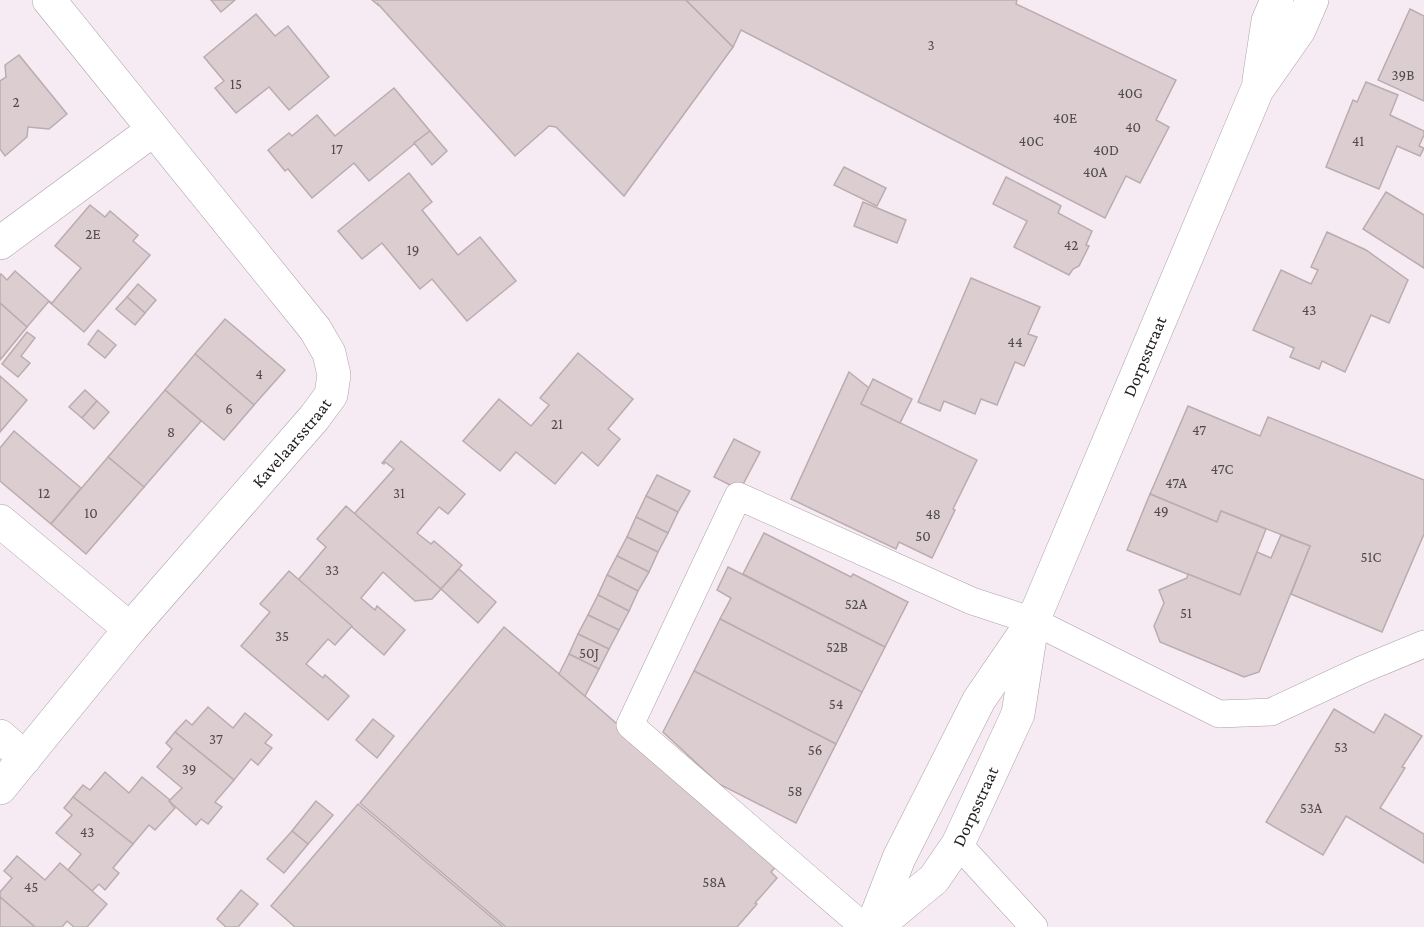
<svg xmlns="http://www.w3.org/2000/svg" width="1424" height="927" font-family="'Crimson Pro',serif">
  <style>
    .building { fill: #dccdd0; stroke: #baacaf; stroke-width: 1.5 }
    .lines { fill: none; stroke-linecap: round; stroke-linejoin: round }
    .lane-casing { stroke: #aba0a7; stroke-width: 28 }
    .street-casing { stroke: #aba0a7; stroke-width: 34 }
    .secondary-casing { stroke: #aba0a7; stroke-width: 34 }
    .lane { stroke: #fff; stroke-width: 27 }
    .street { stroke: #fff; stroke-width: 33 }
    .secondary { stroke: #fff; stroke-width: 33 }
    .labels { text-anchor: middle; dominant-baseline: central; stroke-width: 6; stroke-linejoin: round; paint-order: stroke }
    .number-label { font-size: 15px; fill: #504a4c }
    .street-label { font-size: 18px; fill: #221e20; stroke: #fefbfd }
  </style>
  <rect width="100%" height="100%" fill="#f7ebf3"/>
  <g class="building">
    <path d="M211,0h24l-14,12z"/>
    <path d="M372,0h314l47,47 -109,149 -68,-69 -7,-1 -34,30 -137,-152v1z"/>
    <path d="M686,0h331l-1,4 160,76 -20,40 13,7 -29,56 -14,-7 -21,42 -364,-188 -8,17z"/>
    <path d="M1410,9l14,7v85l-46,-21z"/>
    <path d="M256,14l19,22 13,-10 41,51 -40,33 -20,-23 -33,26 -21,-25 9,-7 -20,-24z"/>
    <path d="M19,55l48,59 -18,15 -21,-2 -1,10 -22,19 -5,-7v-68l6,-4 -1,-12z"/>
    <path d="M1366,82l32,13 -8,20 34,16v4l-5,11 5,2 -4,8 -23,-10 -18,43 -53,-22 27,-67 4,2z"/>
    <path d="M394,88l36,43 -61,50 -15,-18 -42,35 -24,-29 -3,2 -17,-21 21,-17 3,3 25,-21 18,21z"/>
    <path d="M430,131l17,20 -15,14 -18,-22z"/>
    <path d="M844,167l42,21 -9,18 -43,-21z"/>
    <path d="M409,173l23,29 -10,8 36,45 22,-18 36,44 -49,40 -35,-42 -12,10 -38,-46 -20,16 -24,-28z"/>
    <path d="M1006,177l50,26 5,3 -3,7 34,18 -6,14 3,1 -10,20 -6,3 -4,6 -55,-28 13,-26 -34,-17z"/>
    <path d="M1386,192l38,23v53l-61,-39z"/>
    <path d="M863,202l43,18 -9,23 -43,-17z"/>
    <path d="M90,205l15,12 5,-6 28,24 -5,6 17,14 -66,77 -36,-31 4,2 29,-35 -26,-22z"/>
    <path d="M1327,232l39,18 42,30 -19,43 -18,-8 -26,57 -23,-11 -3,8 -29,-12 4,-9 -41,-18 28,-60 30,14 7,-14 -7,-3z"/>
    <path d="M15,271l34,30 -22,26 -27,-24v-27l1,-2 6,6z"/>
    <path d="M971,278l69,29 -12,27 9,3 -13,29 -9,-4 -18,43 -16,-6 -6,15 -31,-13 -4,10 -22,-9z"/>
    <path d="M138,284l18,16 -11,13 -18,-16z"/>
    <path d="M127,297l18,16 -10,12 -19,-16z"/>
    <path d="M0,303l27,24 -27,33z"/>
    <path d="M225,319l60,51 -31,35 -59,-51z"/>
    <path d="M98,330l18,15 -11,13 -17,-14z"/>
    <path d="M27,332l8,6 -14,18 9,7 -12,14 -16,-13z"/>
    <path d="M578,353l55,46 -25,30 12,10 -22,27 -16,-14 -27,32 -39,-32 -16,19 -37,-30 36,-42 32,27 18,-21 -9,-7z"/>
    <path d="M195,354l59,51 -30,35 -59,-50z"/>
    <path d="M849,372l20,16 -8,16 116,56 -24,49 2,1 -23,48 -33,-16 -3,7 -105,-50z"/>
    <path d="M0,376l27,24 -27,32z"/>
    <path d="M873,379l39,20 -12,24 -39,-19z"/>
    <path d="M85,390l12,11 -15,17 -13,-11z"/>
    <path d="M165,390l36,31 -57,66 -36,-30z"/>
    <path d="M97,401l12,11 -15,17 -12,-11z"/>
    <path d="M1188,406l72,30 8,-19 156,63v54l-42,98 -91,-38 19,-48 -89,-35 -4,11 -67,-28z"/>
    <path d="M14,431l67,57 -30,36 -51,-43v-33z"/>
    <path d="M734,439l26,13 -20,38 -26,-13z"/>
    <path d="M401,441l64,53 -17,20 -9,-7 -22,26 14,11 3,-3 28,24 -21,24 -87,-75 40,-45 -9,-7 -1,2 -2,-1z"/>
    <path d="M108,457l36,30 -58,67 -35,-30z"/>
    <path d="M657,475l33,16 -12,21 -32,-16z"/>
    <path d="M1150,494l67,28 4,-11 45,18 -26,66 -113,-45z"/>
    <path d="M646,496l32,16 -10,21 -32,-16z"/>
    <path d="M346,506l95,83 -9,10 -17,2 -32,-29 -22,26 14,12 2,-4 28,24 -21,25 -86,-75 28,-33 -9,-8z"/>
    <path d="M636,517l32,16 -10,19 -31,-15z"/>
    <path d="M764,533l87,44 2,-3 55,28 -23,45 -142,-73z"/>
    <path d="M1281,535l29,11 -51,126 -15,5 -84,-35 -6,-16 10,-23 -5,-13 28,-12 1,-4 52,21 17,-43 14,6z"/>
    <path d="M627,537l31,15 -9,20 -32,-16z"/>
    <path d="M617,556l32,16 -11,19 -31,-16z"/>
    <path d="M728,567l157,80 -23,45 -142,-73 11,-21 -14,-8z"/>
    <path d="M459,569l37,33 -18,21 -37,-34z"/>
    <path d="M289,571l63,55 -17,19 -7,-6 -22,25 17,14 2,-3 24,21 -21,24 -87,-74 29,-34 -10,-8z"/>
    <path d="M607,575l31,16 -9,20 -31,-16z"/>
    <path d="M598,595l31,16 -10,19 -31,-15z"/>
    <path d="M588,615l31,15 -10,19 -31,-15z"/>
    <path d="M720,619l142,73 -26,52 -142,-73z"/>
    <path d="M504,627l81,69 193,168 -7,8 6,6 -22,25 2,1 -20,23h-231l-146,-124z"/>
    <path d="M578,634l31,15 -10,20 -30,-15z"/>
    <path d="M569,654l30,15 -14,27 -26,-22z"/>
    <path d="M694,671l142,73 -40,79 -77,-39 -56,-52z"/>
    <path d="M208,707l25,21 12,-15 27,22 -7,8 7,5 -14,17 -7,-6 -17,21 -59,-48 11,-12 6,5z"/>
    <path d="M1334,709l40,24 11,-19 37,22 -20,31 3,1 -25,40 44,26v29l-78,-47 -23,39 -57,-33z"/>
    <path d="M373,719l21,17 -17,22 -21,-18z"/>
    <path d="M175,732l59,48 -19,22 7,5 -14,17 -7,-5 -5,6 -27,-24 13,-13 -25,-21 15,-18 -6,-6z"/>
    <path d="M105,772l24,21 13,-16 28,23 -1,1 6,7 -20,22 -6,-5 -16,19 -60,-47 10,-12 7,5z"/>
    <path d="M73,797l60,47 -20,24 6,5 -14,17 -6,-6 -7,7 -24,-21 13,-16 -25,-21 16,-18 -8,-7z"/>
    <path d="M316,801l17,14 -25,29 -16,-13z"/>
    <path d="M358,804l145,123h-208l-24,-21z"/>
    <path d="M292,831l16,13 -24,29 -17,-14z"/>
    <path d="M17,856l28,24 15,-17 47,41 -20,23h-13l-7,-6 -5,6h-27l-35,-30v-5l12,-14 -8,-7z"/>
    <path d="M241,890l17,14 -20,23h-12l-9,-8z"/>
    <path d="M0,897l35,30h-35z"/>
  </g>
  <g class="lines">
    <defs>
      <g id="lane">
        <path d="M958,844l76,83"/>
        <path d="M864,927l-234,-202 108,-229 234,105 61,20 186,93 52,-2 90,-42 63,-26"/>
      </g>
      <g id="street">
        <path d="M0,243l153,-113"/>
        <path d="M0,521l130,108"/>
        <path d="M0,736l25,22"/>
        <path id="s1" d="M0,788l130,-159 184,-211 17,-23 3,-20 -5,-22 -14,-24 -266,-329"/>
      </g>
      <g id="secondary">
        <path d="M1259,80l9,-59 9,-21"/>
        <path id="s2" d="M872,927l27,-69 80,-158 54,-79 224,-531 42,-60 13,-30"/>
        <path id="s3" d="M876,927l58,-48 24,-35 60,-130 13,-83"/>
      </g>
    </defs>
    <use href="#lane" class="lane-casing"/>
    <use href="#street" class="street-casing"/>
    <use href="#secondary" class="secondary-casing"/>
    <use href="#lane" class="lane"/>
    <use href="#street" class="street"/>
    <use href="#secondary" class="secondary"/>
  </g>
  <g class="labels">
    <g class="number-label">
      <text x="931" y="45">3</text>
      <text x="1403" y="75">39B</text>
      <text x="236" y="84">15</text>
      <text x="1130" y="93">40G</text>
      <text x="16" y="102">2</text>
      <text x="1065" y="118">40E</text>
      <text x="1133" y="127">40</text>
      <text x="1031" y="141">40C</text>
      <text x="1358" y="141">41</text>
      <text x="337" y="149">17</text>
      <text x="1106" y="150">40D</text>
      <text x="1095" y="172">40A</text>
      <text x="93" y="234">2E</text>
      <text x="1071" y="245">42</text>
      <text x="413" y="250">19</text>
      <text x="1309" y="310">43</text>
      <text x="1015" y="342">44</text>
      <text x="259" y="374">4</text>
      <text x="229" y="409">6</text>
      <text x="557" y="424">21</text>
      <text x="1199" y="430">47</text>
      <text x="171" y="432">8</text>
      <text x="1222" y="469">47C</text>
      <text x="1176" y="483">47A</text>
      <text x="44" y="493">12</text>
      <text x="399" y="493">31</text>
      <text x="1161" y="511">49</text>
      <text x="91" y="513">10</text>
      <text x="933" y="514">48</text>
      <text x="923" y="536">50</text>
      <text x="1371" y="557">51C</text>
      <text x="332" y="570">33</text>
      <text x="856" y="604">52A</text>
      <text x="1186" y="613">51</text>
      <text x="282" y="636">35</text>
      <text x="837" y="647">52B</text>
      <text x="589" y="653">50J</text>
      <text x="836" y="704">54</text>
      <text x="216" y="739">37</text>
      <text x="1341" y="747">53</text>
      <text x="815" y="750">56</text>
      <text x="189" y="769">39</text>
      <text x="795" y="791">58</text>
      <text x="1311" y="808">53A</text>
      <text x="87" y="832">43</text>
      <text x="714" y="882">58A</text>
      <text x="31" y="887">45</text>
    </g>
    <g class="street-label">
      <text stroke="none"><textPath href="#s2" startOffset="634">Dorpsstraat</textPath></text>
      <text stroke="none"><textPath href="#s1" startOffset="452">Kavelaarsstraat</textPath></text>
      <text stroke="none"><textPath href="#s3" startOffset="159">Dorpsstraat</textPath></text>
    </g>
  </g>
</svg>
